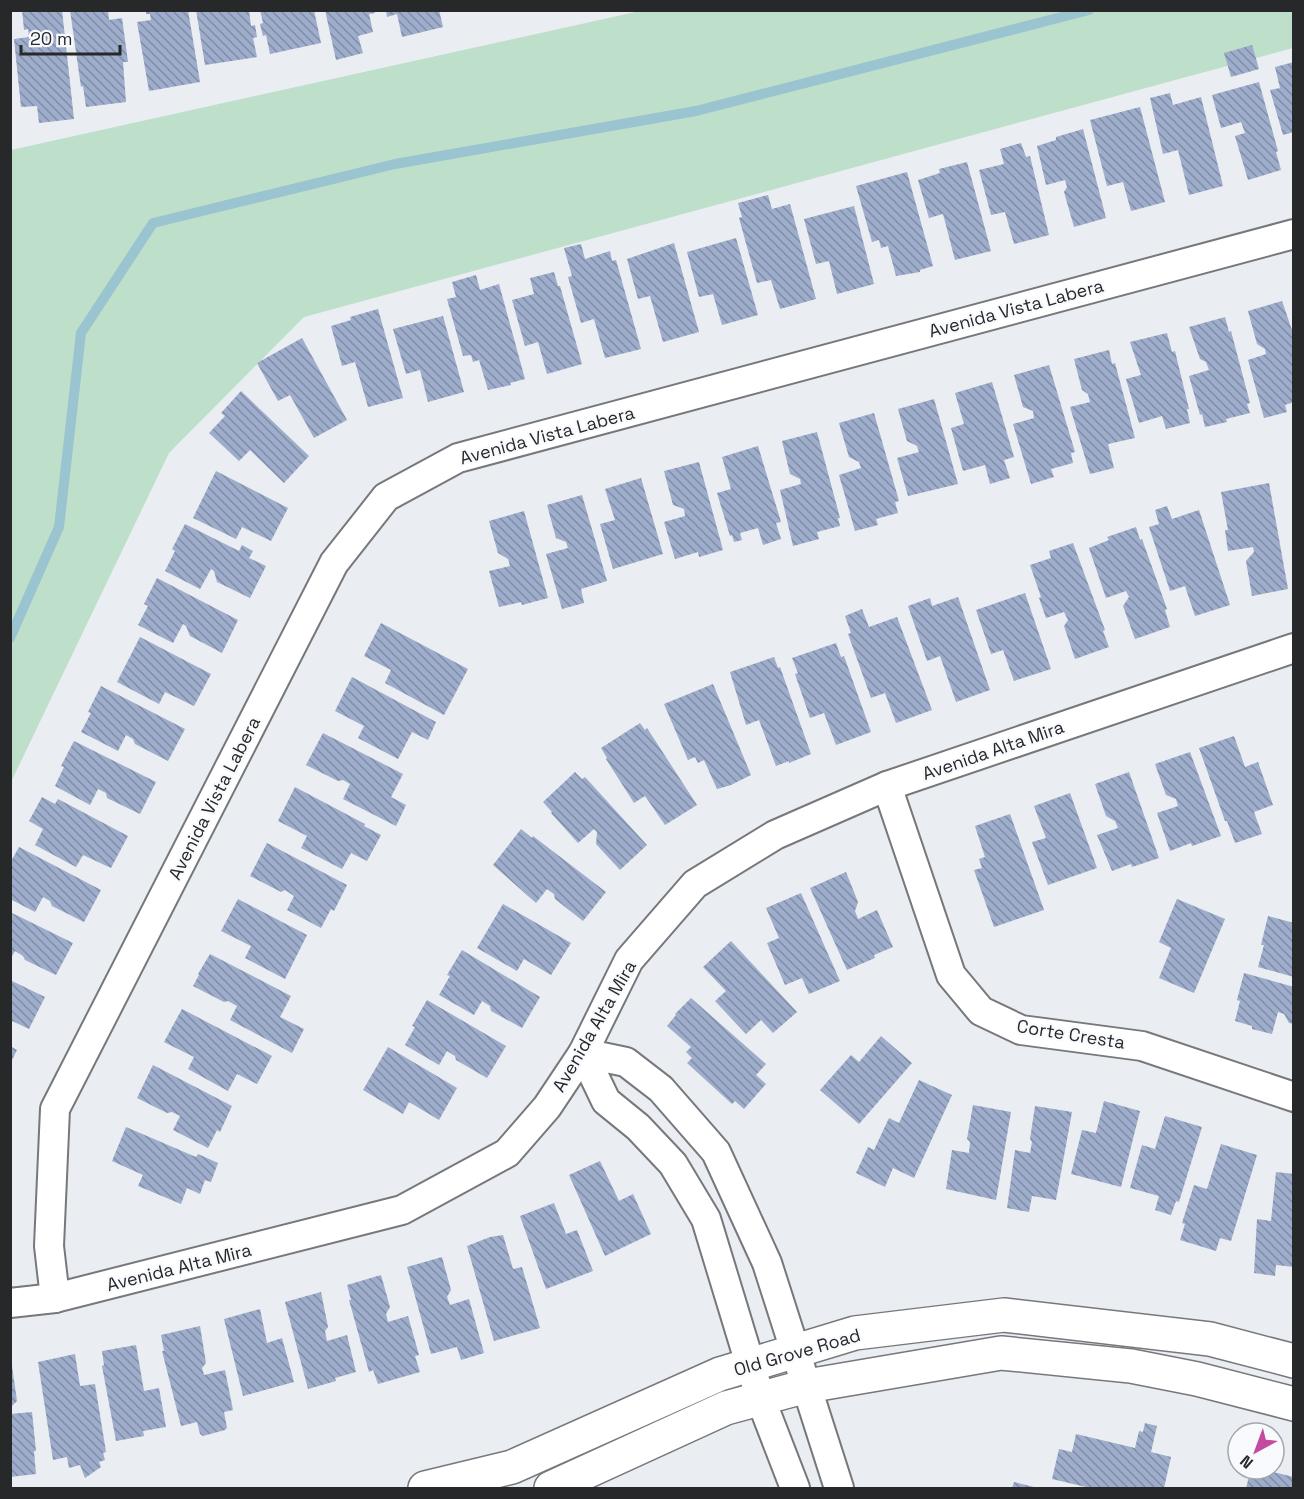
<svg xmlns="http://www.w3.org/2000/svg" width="1304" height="1499" font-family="'Space Grotesk',sans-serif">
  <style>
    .green { fill: #bedfca }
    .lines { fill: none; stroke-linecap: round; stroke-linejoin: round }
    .stream { stroke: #99c4d0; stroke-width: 10 }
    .building { fill: url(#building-back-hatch) }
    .street-casing { stroke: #77787c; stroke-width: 32 }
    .secondary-casing { stroke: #77787c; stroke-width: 36 }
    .street { stroke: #fff; stroke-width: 28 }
    .secondary { stroke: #fff; stroke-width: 33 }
    .labels { text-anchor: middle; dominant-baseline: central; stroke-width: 4.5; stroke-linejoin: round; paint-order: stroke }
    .street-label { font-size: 18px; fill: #272829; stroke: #f8fafe }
  </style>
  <defs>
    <pattern id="building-back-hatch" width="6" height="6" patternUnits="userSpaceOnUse" patternTransform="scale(1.5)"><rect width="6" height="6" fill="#9eadcc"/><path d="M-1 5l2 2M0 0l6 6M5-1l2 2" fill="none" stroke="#818da6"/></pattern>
  </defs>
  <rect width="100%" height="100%" fill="#eaedf1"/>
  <path class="green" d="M640,11h653v37l-989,269 -135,136 -158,329v-632z"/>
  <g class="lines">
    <path class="stream" d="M10,638l49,-111 22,-194 72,-110 242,-59 301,-53 393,-101"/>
  </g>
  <g class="building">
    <path d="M22,10h40l12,109 -35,4 -2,-17 -16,1 -7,-68 15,-2 -1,-8 -4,1z"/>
    <path d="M70,10h38l1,10 13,-2 6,44h-5l3,40 -40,5 -3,-21 -2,1z"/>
    <path d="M146,10h42l12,72 -51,9 -12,-69 14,-2 -1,-6h-4z"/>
    <path d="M196,10h53l2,16 4,-1 2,12 -4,1 4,19 -52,8z"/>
    <path d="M260,10h54l7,33 -51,11 -4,-19 -3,1 -3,-12 3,-1z"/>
    <path d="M325,10h49l1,3 -6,1 4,18 -15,4 5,17 -27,7z"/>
    <path d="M386,10h53l4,17 -41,10 -5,-23 -10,3z"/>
    <path d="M1252,45l7,24 -28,8 -7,-24z"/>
    <path d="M1294,62v70l-11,3 -13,-45 10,-2 -5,-21z"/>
    <path d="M1259,82l19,69 -2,1 5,18 -33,10 -13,-44 10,-3 -4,-11 -20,6 -9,-33z"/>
    <path d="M1170,93l3,12 28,-8 22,89 -34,9 -11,-45 -15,4 -13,-56z"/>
    <path d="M1140,107l25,95 -34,9 -8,-29 -16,4 -17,-66z"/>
    <path d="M1083,129l23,89 -32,9 -10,-35 3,-5 -2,-7 -19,5 -9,-39 19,-6v-3z"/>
    <path d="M1021,143l5,14 4,-1 19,79 -35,9 -9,-32 -14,3 -12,-45 25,-6 -4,-15z"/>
    <path d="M967,162l24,89 -36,9 -12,-46 -14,4 -11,-38 22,-7 -1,-4z"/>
    <path d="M907,172l26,94 -13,4v2l-24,4 -8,-30 -7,2 -2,-8 -7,2 -16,-56z"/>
    <path d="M768,195l4,14 18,-5 26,95 -36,10 -9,-29 -14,3 -18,-65 3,-1 -4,-14z"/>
    <path d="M854,206l20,78 -37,10 -8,-33 -13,3 -12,-45z"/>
    <path d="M736,238l22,77 -36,10 -9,-31 -14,3 -12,-45z"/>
    <path d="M674,243l25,89 -36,10 -13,-46 -12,3 -11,-40z"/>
    <path d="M581,244l4,15 25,-8 2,10 4,-1 25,89 -36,9 -11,-39 -13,4 -13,-46 4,-1 -8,-28z"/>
    <path d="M554,272l4,14h2l22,78 -35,10 -9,-32 -13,4 -13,-46 22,-6 -4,-16z"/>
    <path d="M476,275l4,15 19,-6 26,95 -15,4 1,2 -23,5 -9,-30 -6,2 -2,-7 -8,1 -16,-57 9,-2 -4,-15z"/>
    <path d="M1282,301l12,35v66l-9,3 2,7 -23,6 -16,-58 18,-6 -1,-5 -8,-5 -9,-33z"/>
    <path d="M378,309l25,89 -35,9 -13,-45 -13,4 -11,-40 20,-6 -1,-3z"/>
    <path d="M443,316l21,76 -36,10 -8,-32 -14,4 -13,-45z"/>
    <path d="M1225,317l4,15 2,-1 19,72 -3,1 3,9 -24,6 1,3 -22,5 -3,-13 -2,1 -11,-39 20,-6 -3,-8 -6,-3 -11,-32z"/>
    <path d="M1167,333l5,19 3,-1 14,58h-2l3,14 -24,6 -4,-13 -23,7 -13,-44 15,-4 -11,-33z"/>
    <path d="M302,338l45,82 -33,18 -24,-43 -12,6 -21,-38z"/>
    <path d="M1109,350l3,14 3,-1 20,75 -27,6 6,24 -24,6 -20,-67 20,-5 -2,-8 -6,-4 -8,-31z"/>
    <path d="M1049,365l26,87 -4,1 2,10 -22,6 3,8 -23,7 -18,-60 21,-6 -1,-7 -10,-4 -9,-32z"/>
    <path d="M992,382l22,75 -10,3 6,18 -20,6 -5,-19 -22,6 -12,-43 13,-4 -9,-31z"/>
    <path d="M241,391l68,65 -25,27 -34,-33 -11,11 -30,-28 16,-17 -4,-3z"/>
    <path d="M934,399l24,85 -50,12 -11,-38 22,-6 -2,-6 -10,-5 -9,-32z"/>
    <path d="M874,413l25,88 -4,1 3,11 -22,6 2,6 -23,6 -16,-56 22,-7 -2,-6 -10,-5 -10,-34z"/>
    <path d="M817,432l23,86h-2l2,8 -23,6 2,7 -26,7 -13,-56 21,-6 -1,-5 -10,-5 -8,-33z"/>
    <path d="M758,446l23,76 -5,1 5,16 -18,6 -5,-17 -18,5 2,7 -8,2 -2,-7 -2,1 -13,-43 14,-4 -9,-32z"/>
    <path d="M699,462l24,88 -24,7 -1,-5 -23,7 -11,-37 21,-6 -1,-7 -11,-4 -9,-34z"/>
    <path d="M216,471l72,37 -17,33 -29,-14 -6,12 -43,-21z"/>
    <path d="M641,478l22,76 -50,15 -13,-45 15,-4 -10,-31z"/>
    <path d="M1269,483l19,106 -36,7 -6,-35 8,-9 -1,-5 -25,4 -3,-21h3l-7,-38z"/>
    <path d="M582,495l25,86 -26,8 3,14 -22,6 -16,-55 22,-6 -2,-6 -10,-4 -9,-33z"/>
    <path d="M1167,506l5,13 27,-9 31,95 -35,11 -10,-30 -15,5 -21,-64 10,-3 -4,-14z"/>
    <path d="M524,511l24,87 -26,7 -1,-3 -22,5 -10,-36 21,-5 -2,-7 -10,-6 -9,-32z"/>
    <path d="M185,524l54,27 3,-6 11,6 -4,7 17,8 -16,32 -33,-16 -3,-11 -3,-2 -11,20 -35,-18 10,-20 -3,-2z"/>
    <path d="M1136,527l4,13 2,-1 25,70 -2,1 5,17 -35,12 -12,-33 6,-9 -3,-6 -20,7 -17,-50 20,-8 -2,-3z"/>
    <path d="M1073,543l32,87 -2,1 6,16 -34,12 -11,-33 4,-6 -4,-8 -18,6 -7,-20 2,-1 -11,-32 21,-7 -2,-7z"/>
    <path d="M157,578l81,42 -16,33 -32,-17 -4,-10 -3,-2 -10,19 -35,-18 10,-19 -4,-2z"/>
    <path d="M1025,593l26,76 -37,12 -11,-31 -12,4 -15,-44z"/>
    <path d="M958,597l32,93 -34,12 -16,-46 -13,5 -19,-55 22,-8 2,8z"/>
    <path d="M862,609l7,18 28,-10 35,93 -36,13 -11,-30 -14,5 -23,-64 3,-1 -6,-17z"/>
    <path d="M381,623l87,46 -24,46 -59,-32 6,-13 -27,-14z"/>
    <path d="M140,637l71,37 -17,32 -29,-14 -6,12 -42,-22z"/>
    <path d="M836,643l5,14 3,-1 27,76 -35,13 -12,-32 -14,5 -15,-44 3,-1 -6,-15z"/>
    <path d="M774,657l4,11 2,-1 31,87 -22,9v-2l-13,5 -17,-46 -13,5 -16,-53z"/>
    <path d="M352,677l84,45 -8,18 -16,-8 -14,27 -40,-21 6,-12 -29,-15z"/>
    <path d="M713,684l38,91 -20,10 -14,4 -13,-29 -6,3 -3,-6 -7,3 -24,-56z"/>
    <path d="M101,686l84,43 -17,32 -33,-17 -2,-5 -7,-4 -8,16 -37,-19 10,-19 -3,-1z"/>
    <path d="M640,723l5,7 2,-2 50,77 -32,20 -20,-29 -11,7 -28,-44 1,-1 -6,-10z"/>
    <path d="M323,733l80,41 -12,23 15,8 -10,21 -53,-27 7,-15 -7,-4 -5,1 -32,-16z"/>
    <path d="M1234,736l11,31 13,-5 15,43 -19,7 8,22 -27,9 -8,-22h-2l-26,-73z"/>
    <path d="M74,741l82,41 -16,32 -33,-16 -1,-5 -8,-4 -8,16 -35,-19 9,-19 -3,-1z"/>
    <path d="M1190,752l31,84 -29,10 -1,-3 -21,8 -13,-38 21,-7 -2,-7 -10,-4 -11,-31z"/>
    <path d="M575,772l7,7 3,-2 62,68 -27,25 -24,-26 1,-12 -3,-3 -16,14 -27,-30 1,-1 -9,-10z"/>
    <path d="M1129,772l30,86 -27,9 -1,-3 -19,7 -15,-36 21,-7 -3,-7 -9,-5 -11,-32z"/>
    <path d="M295,787l70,37 -1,2 17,9 -14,26 -16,-8 -9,16 -41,-21 6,-12 -29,-15z"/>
    <path d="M1070,793l27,75 -49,17 -16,-43 14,-4 -12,-32z"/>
    <path d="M42,797l13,7 3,-5 70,37 -17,32 -28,-13 -7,12 -41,-22 8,-16 -14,-8z"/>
    <path d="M1010,814l34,96 -50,17 -20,-57 8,-2 -3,-9 6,-2 -10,-31z"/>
    <path d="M521,829l11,9 1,-2 73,56 -23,29 -28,-22 -1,-5 -7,-5 -11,14 -43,-38z"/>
    <path d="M267,843l80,42 -13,26 -3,-2 -10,19 -34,-18 7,-14 -9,-6 -4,2 -31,-16z"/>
    <path d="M19,847l82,43 -17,32 -32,-16 -2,-5 -7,-4 -8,15 -25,-13v-36z"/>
    <path d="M846,872l12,30 -3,9 3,8 19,-9 16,37 -19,8 1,3 -28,12 -37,-82z"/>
    <path d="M801,893l39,88 -31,13 -7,-16 -17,7 -18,-42 12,-5 -13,-30z"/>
    <path d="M238,899l69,36 -22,44 -40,-21 6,-12 -30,-15z"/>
    <path d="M1177,899l48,20 -31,74 -35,-15 12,-30 -12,-6z"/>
    <path d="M503,904l68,39 -20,32 -27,-16 -7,12 -40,-23z"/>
    <path d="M10,912l63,31 -17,32 -31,-15 -2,-4 -8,-5 -5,9z"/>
    <path d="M1268,916l26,7v54l-36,-10 6,-22h-3z"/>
    <path d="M731,941l66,71 -24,21 -12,-13 -15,14 -31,-33 11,-10 -23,-24z"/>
    <path d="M462,950l78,47 -18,31 -31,-17 -1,-5 -8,-5 -8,14 -35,-20 11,-19 -3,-1z"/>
    <path d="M210,954l81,42 -11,21 24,12 -12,24 -62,-33 7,-14 -9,-5 -4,1 -31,-16 6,-11 -1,-1z"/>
    <path d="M1244,973l50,14v37l-5,-1 -5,-9 -6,-2 -6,22 -20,-5v-3l-17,-5 5,-20 -3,-1z"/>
    <path d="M10,980l35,17 -16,32 -19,-9z"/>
    <path d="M691,998l75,66 -10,11 10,9 -22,25 -9,-8 -3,3 -45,-41 5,-5 -6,-6 5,-5 -24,-21 9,-11 -1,-1z"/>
    <path d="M427,1000l79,46 -19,32 -31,-18 -1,-4 -8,-5 -8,14 -34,-20 10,-18 -3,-1z"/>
    <path d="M182,1009l90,47 -15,28 -20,-10 -9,17 -40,-22 6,-12 -30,-15z"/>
    <path d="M881,1036l31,27 -53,61 -39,-34 31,-35 8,7z"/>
    <path d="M10,1046l7,4 -7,14z"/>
    <path d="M388,1047l69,41 -18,32 -30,-18 -6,12 -40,-24z"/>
    <path d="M153,1065l79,41 -12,26 -3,-2 -9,18 -35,-18 7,-14 -8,-4 -5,1 -30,-15z"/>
    <path d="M919,1080l33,15 -38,83 -21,-10 -8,19 -29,-14 12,-26 6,3 15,-32 10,5z"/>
    <path d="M1104,1101l36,10 -19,76 -50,-13 11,-44 14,3z"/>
    <path d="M973,1105l38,7 -15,88 -50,-11 6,-39 17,3 1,-11 -3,-3z"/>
    <path d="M1035,1106l37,6 -16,88 -24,-4 -3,16 -22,-4 8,-58 15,3 2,-11 -2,-3z"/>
    <path d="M1165,1116l37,11 -23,75 -3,-1 -5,14 -16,-5 4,-14 -29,-8 12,-43 13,4z"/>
    <path d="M126,1127l70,30 2,-3 20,9 -7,19 -6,-2 -5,14 -13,-6 -6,16 -43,-18 5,-11 -31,-14z"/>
    <path d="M1221,1144l36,11 -26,86 -11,-3 -4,13 -36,-11 5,-16 -3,-1 12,-38 13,4z"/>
    <path d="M600,1161l19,40 14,-7 18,40 -46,22 -36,-81z"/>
    <path d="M1276,1172l18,2v93l-18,-2 -1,11 -21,-3 3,-54 14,2z"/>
    <path d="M554,1203l12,31 11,-4 16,41 -47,18 -26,-73z"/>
    <path d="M503,1235l10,34 9,-2 18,61 -46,13 -27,-95 23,-9z"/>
    <path d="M442,1257l9,33 -4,7 3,8 19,-6 15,54 -23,7 -4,-13 -26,7 -24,-87z"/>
    <path d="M381,1275l9,32 -4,7 2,8 20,-6 11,39 -4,1 5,16 -42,12 -5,-14 -4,2 -20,-72h2l-4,-15z"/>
    <path d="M321,1292l7,35 -3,4 2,10 20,-6 9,37 -21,6 1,3 -28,8 -23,-87z"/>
    <path d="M260,1309l7,34 15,-5 12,44 -51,14 -19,-77z"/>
    <path d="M200,1326l6,37 -4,5 2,7 21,-5 8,40 -9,2 3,16 -2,2 -22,6 -3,-2 -3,-12 -16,4 -19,-75h2l-3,-16z"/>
    <path d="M136,1345l8,46 15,-3 7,39 -23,4 1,5 -28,5 -14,-75 2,-1 -2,-14z"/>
    <path d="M75,1354l5,32 15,-2 11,68 -3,1 2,7 -6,2 2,5 -16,11 -5,-13 -11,3 -2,-11 -14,3 -15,-98z"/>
    <path d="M10,1366h2l5,35 -7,7z"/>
    <path d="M32,1412l4,39h-2l2,23 -26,3v-63z"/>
    <path d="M1145,1423l12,3 -6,26 20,5 -7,31h-74l-38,-9 7,-30 13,3 4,-18 59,14 4,-17 4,1z"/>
    <path d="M1251,1469l9,2 1,-2 33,8v11h-48z"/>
    <path d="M1014,1482l24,6h-26z"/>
  </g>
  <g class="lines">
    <defs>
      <g id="street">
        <path d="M887,786l64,189 30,36 40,19 121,16 152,51"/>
        <path d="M55,1298l-6,-52 6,-137 279,-546 52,-66 72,-39 836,-224"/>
        <path d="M10,1303l45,-5 347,-88 105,-57 40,-46 36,-54 46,-93 66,-76 80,-49 112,-49 407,-138"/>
        <path d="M795,1488l-34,-88 -55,-181 -33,-55 -35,-37 -32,-26 -23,-48 43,9 35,27 55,63 51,111 72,225"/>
      </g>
      <g id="secondary">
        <path d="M425,1488l87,-21 208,-93 135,-41 149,-18 206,24 84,22"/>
        <path d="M551,1488l175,-80 81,-22 194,-33 130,13 66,13 97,25"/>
      </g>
    </defs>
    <use href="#street" class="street-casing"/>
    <use href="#secondary" class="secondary-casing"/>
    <use href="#street" class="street"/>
    <use href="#secondary" class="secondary"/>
  </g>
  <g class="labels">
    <g class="street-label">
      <text transform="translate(1016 308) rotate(-15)">Avenida Vista Labera</text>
      <text transform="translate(547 435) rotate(-15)">Avenida Vista Labera</text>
      <text transform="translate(993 750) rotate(-19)">Avenida Alta Mira</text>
      <text transform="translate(214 798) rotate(-63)">Avenida Vista Labera</text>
      <text transform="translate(594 1026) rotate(-60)">Avenida Alta Mira</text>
      <text transform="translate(1071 1034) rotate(9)">Corte Cresta</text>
      <text transform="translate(179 1267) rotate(-14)">Avenida Alta Mira</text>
      <text transform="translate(797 1352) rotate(-16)">Old Grove Road</text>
    </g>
  </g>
  <rect width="1304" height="1499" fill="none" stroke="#272829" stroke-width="24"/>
  <g transform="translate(1256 1451) rotate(221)"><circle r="28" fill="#f8fafe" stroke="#a4a6a9" stroke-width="1.5"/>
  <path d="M0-4.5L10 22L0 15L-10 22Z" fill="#c34a9f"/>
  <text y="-9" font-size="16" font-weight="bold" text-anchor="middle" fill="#272829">N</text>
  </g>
  <path d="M21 45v9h99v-9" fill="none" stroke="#272829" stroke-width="3"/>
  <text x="30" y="45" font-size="18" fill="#272829" stroke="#f8fafe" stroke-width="4.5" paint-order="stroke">20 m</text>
</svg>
